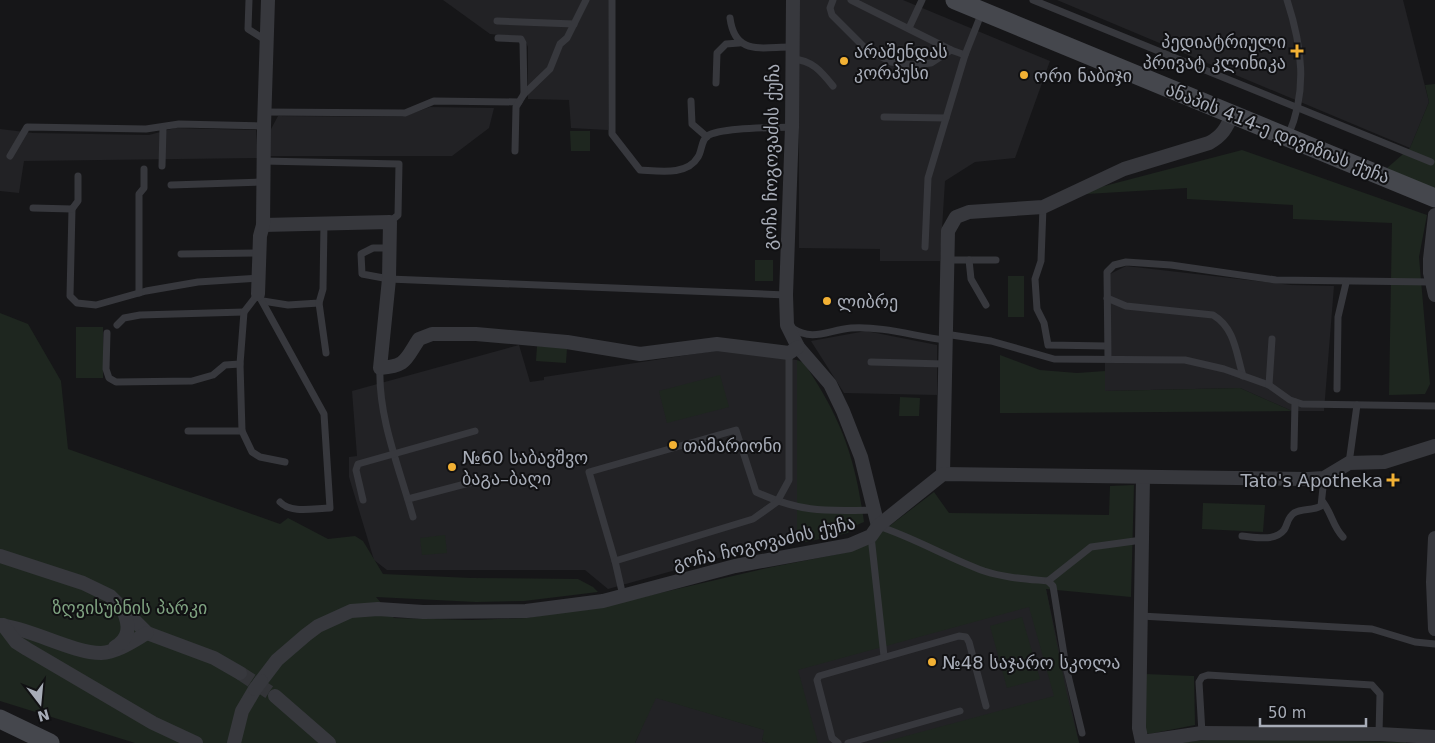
<svg xmlns="http://www.w3.org/2000/svg" width="1435" height="743" font-family="'DejaVu Sans','Noto Sans Georgian',sans-serif">
  <style>
    .built { fill: #222225 }
    .green { fill: #1e261f }
    .lines { fill: none; stroke-linecap: round; stroke-linejoin: round }
    .street-tunnel { stroke: #333438; stroke-width: 14; stroke-dasharray: 14 7; stroke-linecap: butt }
    .lane { stroke: #37383d; stroke-width: 7 }
    .street { stroke: #37383d; stroke-width: 14 }
    .secondary { stroke: #45474d; stroke-width: 19 }
    .street-bridge { stroke: #37383d; stroke-width: 14 }
    .poi-dot { fill: #f2b134; stroke: #111113; stroke-width: 2 }
    .labels { text-anchor: middle; dominant-baseline: central; stroke-width: 4; stroke-linejoin: round; paint-order: stroke }
    .poi-label { font-size: 18px; fill: #a8adb8; stroke: #111113; text-anchor: start }
    .street-label { font-size: 18px; fill: #a8adb8; stroke: #111113 }
    .park-label { font-size: 18px; fill: #7fa381; stroke: #111113 }
  </style>
  <rect width="100%" height="100%" fill="#161618"/>
  <g class="built">
    <path d="M443,0h166l-1,130 -37,-2 -2,-28 -41,-1v-52l-4,-9 -34,-4z"/>
    <path d="M799,0h104l147,61 -35,97 -40,4 -30,19 -5,80h-60v-12l-81,-1z"/>
    <path d="M1057,0h346l26,102 -19,46z"/>
    <path d="M430,107l64,1 -5,20 -37,28h-183v-23l9,-17 124,1z"/>
    <path d="M175,128l81,2 2,28 -234,3 -5,32 -19,-2v-62l33,4 116,2z"/>
    <path d="M1126,266l165,19 43,1 -10,125h-32l-52,-23 -135,3v-100l5,-17z"/>
    <path d="M866,331l71,14v50l-93,-2 -33,-52z"/>
    <path d="M519,345l11,37 14,-2v-3l176,-27 77,10v176l-189,53 -23,-19h-198l-13,-10 -25,-83v-20l8,-1 -5,-65z"/>
    <path d="M1046,589l33,154h-269l-21,-72z"/>
    <path d="M655,697l110,33 -3,11 6,2h-133z"/>
  </g>
  <g class="green">
    <path d="M1435,84v105l-49,-20 24,-21 19,-46 -4,-17z"/>
    <path d="M570,131h20v20h-19z"/>
    <path d="M1242,150l185,65 -8,42 11,127 -5,10 -36,1 3,-172 -99,-4v-14l-106,-6v-11l-117,7z"/>
    <rect x="755" y="260" width="18" height="21"/>
    <rect x="1008" y="276" width="16" height="41"/>
    <path d="M0,313l28,11 33,57 7,68 212,75 8,-6 40,21 27,-3 8,5 20,33 88,4 107,1 15,8 5,5 -74,9 -48,1 -100,-5 18,21 77,2 56,-2 94,-16 151,-35 77,-15 22,-12 63,-48 15,21 160,2 1,-29 24,-1 -3,112 -85,-8 21,106 12,48h-199l174,-47 -25,-89 -231,63 20,73h-50l-6,-2 2,-11 -108,-32 -21,45h-500l-135,-42z"/>
    <rect x="76" y="327" width="27" height="51"/>
    <path d="M537,346l30,2 -1,15 -30,-2z"/>
    <path d="M1000,355l40,15 37,3 28,-2v20l135,-3 52,23 -292,2z"/>
    <path d="M797,360l7,3c37,55 51,93 60,159l-12,5 -4,6 -42,9 -9,-6z"/>
    <path d="M720,375l9,32 -62,16 -8,-32z"/>
    <path d="M900,397l20,1 -1,18h-20z"/>
    <path d="M1203,503l62,2 -2,27 -61,-3z"/>
    <path d="M445,535l2,18 -25,2 -2,-17z"/>
    <path d="M1022,617l18,62 -33,9 -17,-62z"/>
    <path d="M1145,674l49,2 1,49 -46,9 -4,-3z"/>
    <path d="M1215,739l191,3v1h-229z"/>
  </g>
  <g class="lines">
    <path class="street-tunnel" d="M240,673l35,23"/>
    <g class="lane">
      <path d="M249,0l-1,29 19,12"/>
      <path d="M612,0v134l28,36c19,1 47,6 58,-13 4,-6 3,-16 9,-21 15,-9 67,-8 85,-9"/>
      <path d="M833,0l-3,8 2,7 33,33 26,14 21,3 19,-2 20,-13"/>
      <path d="M851,0l100,50 14,5"/>
      <path d="M1033,0l398,162"/>
      <path d="M1287,0c15,46 21,91 1,136"/>
      <path d="M730,18c5,38 31,29 61,29"/>
      <path d="M497,21l77,3"/>
      <path d="M909,28l13,-28"/>
      <path d="M792,59c20,1 29,12 41,27"/>
      <path d="M716,83l1,-30 9,-9 13,-1"/>
      <path d="M524,94l26,-25 10,-25 7,-6 19,-38"/>
      <path d="M691,101l1,23 15,13"/>
      <path d="M264,112l141,1 29,-12 85,1 5,-8 -1,-51 -2,-4 -23,-1"/>
      <path d="M884,117l62,1"/>
      <path d="M515,151l1,-44 3,-5"/>
      <path d="M10,156l17,-29 119,2 33,-5 85,2"/>
      <path d="M263,161l136,3 -1,51 -8,7"/>
      <path d="M162,166l1,-38"/>
      <path d="M78,176v25l-6,8 -2,87 7,7 19,2 50,-14 52,-9 60,-4"/>
      <path d="M171,185l92,-3"/>
      <path d="M1043,207l-2,54 -6,18 2,30 7,14 4,22 59,1"/>
      <path d="M33,208l39,1"/>
      <path d="M925,247l3,-69 37,-123 17,-43"/>
      <path d="M390,248h-17l-12,6 1,20 27,5 397,16"/>
      <path d="M181,254l78,-1"/>
      <path d="M947,260h49"/>
      <path d="M969,260l2,19 15,26"/>
      <path d="M139,293v-99l5,-6v-19"/>
      <path d="M1107,298l19,8 87,9c22,13 23,38 30,61"/>
      <path d="M263,301l25,4 31,-2 4,-14 1,-66"/>
      <path d="M319,303l7,50"/>
      <path d="M117,325l7,-7 16,-3 104,-3"/>
      <path d="M792,328c21,14 36,2 59,0 31,-2 63,8 93,12"/>
      <path d="M107,333l-1,36 3,9 7,4 76,-1 21,-6 12,-10 15,-1"/>
      <path d="M945,334l46,7 63,18 131,1 39,9 45,16 21,15 12,4 133,2"/>
      <path d="M1108,359l-1,-87 7,-7 12,-3 45,3 105,15 156,2"/>
      <path d="M871,362l73,2"/>
      <path d="M380,368c-2,50 20,102 33,149"/>
      <path d="M1269,385l3,-46"/>
      <path d="M1337,389l1,-72 8,-34"/>
      <path d="M188,431h54"/>
      <path d="M1294,448l1,-46"/>
      <path d="M1349,463l8,-58"/>
      <path d="M408,499l80,-21"/>
      <path d="M363,500l-7,-30 2,-6 117,-33"/>
      <path d="M280,502c11,12 35,6 50,6l-6,-94 -66,-120 -14,18 -4,52 2,67 10,21 8,5 25,5"/>
      <path d="M1323,502c9,12 10,25 20,35"/>
      <path d="M878,526c37,12 70,32 106,45 21,7 43,8 64,10l43,-34 51,-7"/>
      <path d="M871,536l13,120"/>
      <path d="M1242,536c12,1 33,6 42,-6 4,-6 3,-12 10,-17 8,-5 19,-2 27,-7l3,-28"/>
      <path d="M615,561l-26,-89 147,-42 20,62c46,21 69,19 118,18"/>
      <path d="M1048,581l5,5 13,81 16,66"/>
      <path d="M623,596l-8,-35 138,-42 24,-17 12,-22v-127"/>
      <path d="M1141,616l231,13 43,13 20,2"/>
      <path d="M1202,733l-3,-51 3,-5 6,-2 164,10 8,9 -1,40"/>
      <path d="M838,743l-6,-5 -15,-58 2,-4 140,-40 7,1 3,5 17,64"/>
      <path d="M848,743l112,-32"/>
    </g>
    <g class="street">
      <path d="M793,0l-1,127 -6,168 1,30 11,22 32,37 13,27 18,46 17,69"/>
      <path d="M1435,215l-5,44v14l5,22"/>
      <path d="M263,225l127,-3 -1,57 -9,89c27,-2 25,-8 39,-29l13,-5h44l91,8 73,12 77,-10 72,9 9,-6"/>
      <path d="M258,294l2,-58 3,-11 1,-99 4,-126"/>
      <path d="M943,474l5,-243 8,-14 13,-5 74,-5 81,-38 85,-26c13,-7 18,-15 23,-29"/>
      <path d="M1143,477l-4,251 3,14 60,-9 177,1 56,3"/>
      <path d="M1435,538l-2,44 2,47"/>
      <path d="M0,556l83,27 27,13 37,37 67,25 26,15"/>
      <path d="M0,625c32,4 73,28 101,28 17,-1 32,-12 46,-20"/>
      <path d="M3,625l13,17 11,7 126,74 43,20"/>
      <path d="M115,647c15,-9 15,-21 8,-37"/>
      <path d="M261,681l16,-21 29,-25 12,-9 33,-15 27,-2 45,3 103,-1 77,-10 132,-35 115,-21 21,-9 7,-10 65,-52 365,5 16,-1 25,-15 35,-1 51,-16"/>
      <path d="M275,696l54,47"/>
      <path d="M234,743l8,-32 13,-22"/>
    </g>
    <g class="secondary">
      <path d="M955,0l480,198"/>
      <path d="M0,719l50,24"/>
    </g>
    <path class="street-bridge" d="M255,689l6,-8"/>
  </g>
  <g class="poi-dot">
    <path d="M1294.5 43.5h5v5h5v5h-5v5h-5v-5h-5v-5h5z"/>
    <circle cx="844" cy="61" r="5"/>
    <circle cx="1024" cy="75" r="5"/>
    <circle cx="827" cy="301" r="5"/>
    <circle cx="673" cy="445" r="5"/>
    <circle cx="452" cy="467" r="5"/>
    <path d="M1390.5 472.5h5v5h5v5h-5v5h-5v-5h-5v-5h5z"/>
    <circle cx="932" cy="662" r="5"/>
  </g>
  <g class="labels">
    <g class="poi-label">
      <text x="1286" y="41" text-anchor="end">პედიატრიული<tspan x="1286" dy="21">პრივატ კლინიკა</tspan></text>
      <text x="854" y="51">არაშენდას<tspan x="854" dy="21">კორპუსი</tspan></text>
      <text x="1034" y="75">ორი ნაბიჯი</text>
      <text x="837" y="301">ლიბრე</text>
      <text x="683" y="445">თამარიონი</text>
      <text x="462" y="457">№60 საბავშვო<tspan x="462" dy="21">ბაგა–ბაღი</tspan></text>
      <text x="1383" y="480" text-anchor="end">Tato's Apotheka</text>
      <text x="942" y="662">№48 საჯარო სკოლა</text>
    </g>
    <g class="street-label">
      <text transform="translate(1278 133) rotate(22)">ანაპის 414-ე დივიზიას ქუჩა</text>
      <text transform="translate(771 157) rotate(-89)">გოჩა ჩოგოვაძის ქუჩა</text>
      <text transform="translate(764 543) rotate(-13)">გოჩა ჩოგოვაძის ქუჩა</text>
    </g>
    <g class="park-label">
      <text x="130" y="607">ზღვისუბნის პარკი</text>
    </g>
  </g>
  <g transform="translate(40 703) rotate(164)" stroke="#111113" stroke-width="4" paint-order="stroke">
  <path d="M0-4L9 19L0 12L-9 19Z" fill="#a8adb8"/>
  <text y="-8" font-size="14" font-weight="bold" text-anchor="middle" fill="#a8adb8">N</text>
  </g>
  <path d="M1260 718v8h106v-8" fill="none" stroke="#a8adb8" stroke-width="2.5"/>
  <text x="1268" y="718" font-size="15" fill="#a8adb8" stroke="#111113" stroke-width="4" paint-order="stroke">50 m</text>
</svg>
